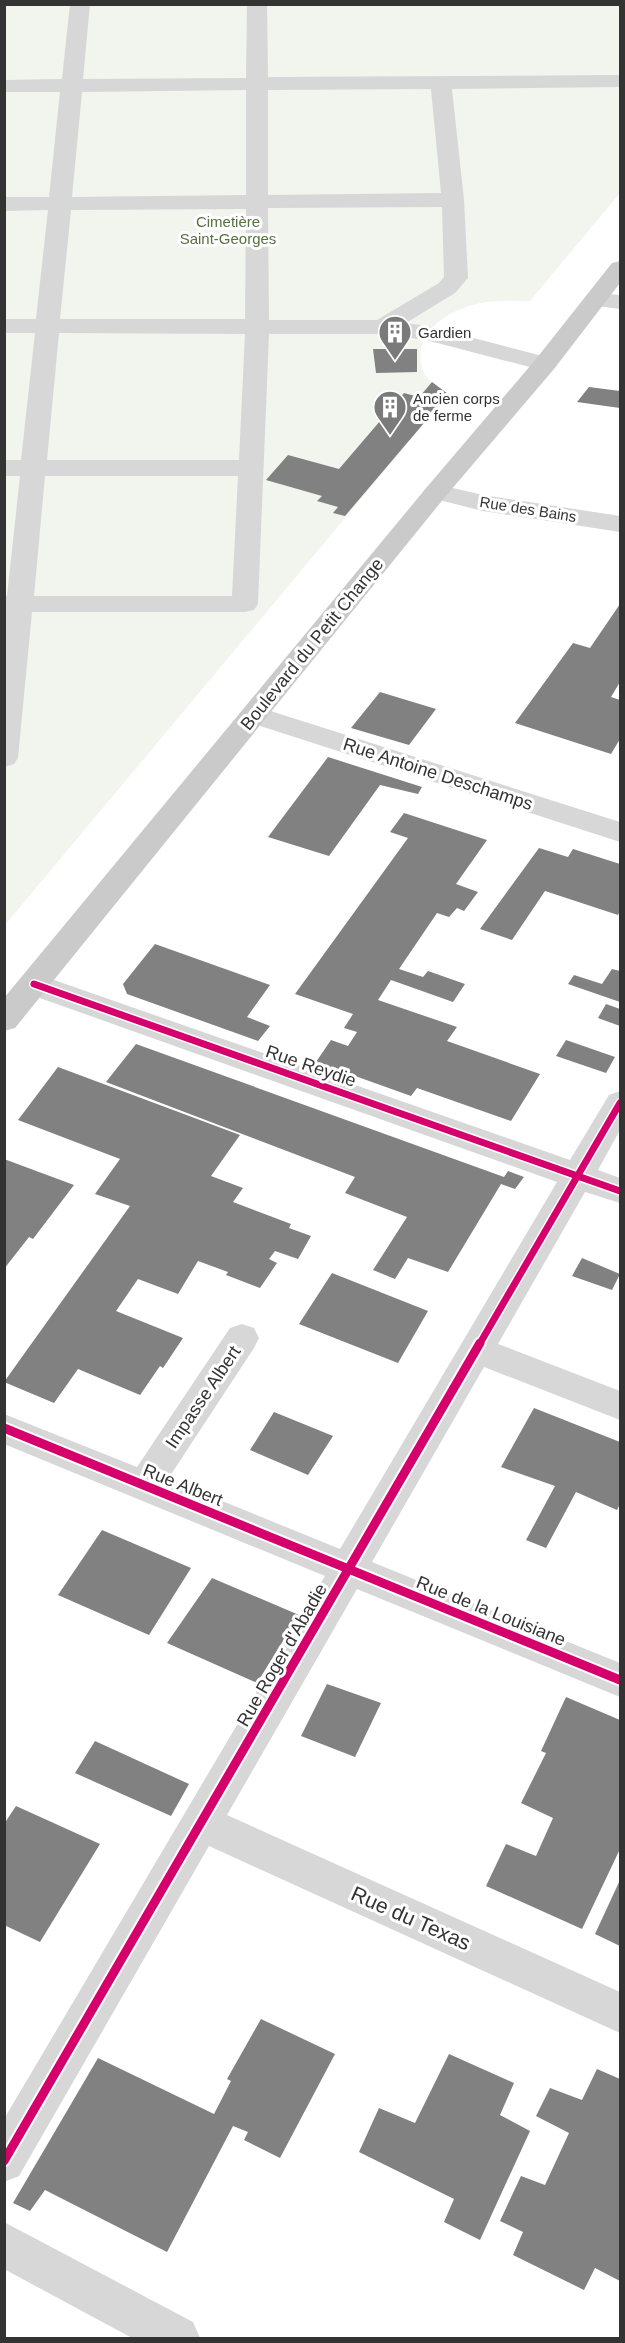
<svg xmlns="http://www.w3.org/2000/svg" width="625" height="2343" font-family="Helvetica,sans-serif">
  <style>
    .green { fill: #f1f5ed }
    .building { fill: #818181 }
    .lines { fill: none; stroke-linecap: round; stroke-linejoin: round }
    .minor { fill: #d7d7d7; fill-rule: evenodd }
    .major { fill: #cacaca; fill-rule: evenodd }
    .cycleway-far1-casing { stroke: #fff; stroke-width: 10 }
    .cycleway-casing { stroke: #fff; stroke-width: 13 }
    .cycleway-far1 { stroke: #d6006c; stroke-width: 7 }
    .cycleway { stroke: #d6006c; stroke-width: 9 }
    .labels { text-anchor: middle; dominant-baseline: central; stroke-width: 6; stroke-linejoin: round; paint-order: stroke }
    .far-park-label { font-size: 15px; fill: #56703f; stroke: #fff }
    .far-poi-label { font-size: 15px; fill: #333; stroke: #fff; text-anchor: start }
    .far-street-label { font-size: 15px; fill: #333; stroke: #fff }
    .street-label { font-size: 18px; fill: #333; stroke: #fff }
    .near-street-label { font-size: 21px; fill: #333; stroke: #fff }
  </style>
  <rect width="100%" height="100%" fill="#fff"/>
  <path class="green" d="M5,5h615v188l-90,108c-14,0 -28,-1 -42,1 -35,4 -81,30 -64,71 4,8 16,16 23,23l-442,529z"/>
  <g class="building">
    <path d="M373,349h44v23l-41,1z"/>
    <path d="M432,382l16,12 -5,7 -22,-6z"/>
    <path d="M589,387l31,4v17l-43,-6z"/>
    <path d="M404,393l37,10 -96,113 -12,-3 5,-6 -21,-6 5,-5 -56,-16 22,-25 51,14z"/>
    <path d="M620,604v78l-9,15 9,3v39l-9,15 -96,-31 58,-80 17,5z"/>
    <path d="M380,692l56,17 -27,36 -58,-17z"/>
    <path d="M328,757l94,30 -4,7 -38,-9 -51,71 -61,-19z"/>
    <path d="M404,813l83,27 -31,44 22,8 -14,19 -7,-3 -8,9 -12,-4 -38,56 24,8 5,-6 37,13 -12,18 -62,-22 -13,20 79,27 -10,14 93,33 -29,47 -94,-33 -6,8 -95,-34 15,-22 17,6 9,-14 -13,-4 9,-14 -58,-20 113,-156 -18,-6z"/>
    <path d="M539,848l29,9 5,-8 47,15v47l-2,4 -73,-24 -33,49 -32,-11z"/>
    <path d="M155,944l115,41 -23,32 23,9 -12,15 -131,-47 -4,-10z"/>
    <path d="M612,969l8,2v31l-52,-18 6,-9 28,9z"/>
    <path d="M606,1004l14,5v17l-22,-8z"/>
    <path d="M566,1040l49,17 -9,16 -50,-17z"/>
    <path d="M136,1044l368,133 4,-6 16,6 -9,12 -14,-5 -53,88 -40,-14 -13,21 -22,-9 34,-53 -62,-24 10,-16 -249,-95z"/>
    <path d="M58,1067l182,68 -29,41 32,12 -10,14 58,22 -2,4 22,8 -13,23 -23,-8 -6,8 8,4 -17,25 -34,-13 2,-3 -30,-11 -20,33 -40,-15 -22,32 67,27 -20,30 -3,-2 -20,29 -62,-26 -24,34 -50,-21 126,-176 -35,-12 25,-35 -102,-39z"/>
    <path d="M4,1159l70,26 -41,54 -4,-2 -25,32z"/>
    <path d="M582,1258l38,16 -8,16 -40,-14z"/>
    <path d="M332,1273l96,38 -30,52 -99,-39z"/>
    <path d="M534,1408l86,34v62l-3,6 -41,-18 -30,56 -20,-8 29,-54 -54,-19z"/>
    <path d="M274,1412l59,24 -25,39 -58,-25z"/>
    <path d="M102,1530l89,38 -42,67 -91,-40z"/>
    <path d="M212,1578l87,37 -42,68 -90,-40z"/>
    <path d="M327,1684l54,19 -26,54 -54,-21z"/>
    <path d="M566,1697l54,23v129l-38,80 -96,-43 20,-42 30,12 17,-38 -32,-15 25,-50 -5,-2z"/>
    <path d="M95,1741l94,43 -18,32 -96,-43z"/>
    <path d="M16,1806l84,38 -60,98 -36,-17v-101z"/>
    <path d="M620,1880v66l-25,-12z"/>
    <path d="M261,2019l74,35 -55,104 -36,-18 4,-8 -15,-6 -66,126 -122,-62 -15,21 -17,-8 85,-145 116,56 17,-33 -4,-2z"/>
    <path d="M449,2054l65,29 -14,32 30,16 -50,109 -36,-18 10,-23 -95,-47 20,-44 36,15z"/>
    <path d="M597,2069l23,10v202l-25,-13 -11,22 -71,-35 10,-23 -23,-11 21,-45 24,9 24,-52 -33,-17 14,-28 32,12z"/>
  </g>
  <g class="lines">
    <g class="minor">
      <path d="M70,4h20l-7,75 163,-1 1,-74h20l1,73 352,-2v12l-168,2 12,111 4,78 -13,15 -49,30 21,3 127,33 3,5 -3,5 -9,2 -119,-31 -44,-6h-113l-11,270 -4,6 -9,2h-213l-14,146 -4,6 -10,3v-171h3l13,-120h-16v-16h17l14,-127h-31v-14h32l12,-109 -44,1v-14h45l11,-105h-56v-12l58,-1zM431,89l10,104 -173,2v-105zM246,90v105l-174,2 10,-105zM442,207l2,70 -5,6 -62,37h-108l-1,-112zM246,209l-1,110h-185l11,-109zM59,333l186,1 -6,126h-192zM45,476h193l-6,120h-198z"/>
      <path d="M597,293l23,2v14l-31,-4 -4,-5 4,-5z"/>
      <path d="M436,484l47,11 137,21v16l-137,-21 -56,-14 -4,-5 4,-5z"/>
      <path d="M255,706l365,116v20l-375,-121 -4,-6 4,-6z"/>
      <path d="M34,973l536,187 39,-65 11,-4v39l-22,40 22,8v25l-35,-11 -87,152 122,47v29l-136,-53 -112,195 248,101v34l-263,-108 -130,226 393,177v41l-411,-187 -190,330 -15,6v-63l321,-543 -321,-132v-30l133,53 93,-139 12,-4 12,4 5,10 -5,10 -86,131 172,70 217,-367 -534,-190 -4,-8 4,-8z"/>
      <path d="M4,2222l189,100 7,16h-68l-128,-69z"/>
    </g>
    <path class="major" d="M620,261v22l-66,86 -109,128 -430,531 -11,3v-33l423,-511 109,-128 76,-96z"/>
    <defs>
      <g id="cycleway-far1">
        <path d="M34,984l586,207"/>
        <path d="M479,1345l141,-242"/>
      </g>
      <g id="cycleway">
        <path d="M4,1428l616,252"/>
        <path d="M4,2161l476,-818"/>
      </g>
    </defs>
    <use href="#cycleway-far1" class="cycleway-far1-casing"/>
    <use href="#cycleway" class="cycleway-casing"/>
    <use href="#cycleway-far1" class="cycleway-far1"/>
    <use href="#cycleway" class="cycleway"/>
  </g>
  <defs>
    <symbol id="building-pin" viewBox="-11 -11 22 30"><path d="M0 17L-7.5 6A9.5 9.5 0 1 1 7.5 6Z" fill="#7a7a7a" stroke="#fff"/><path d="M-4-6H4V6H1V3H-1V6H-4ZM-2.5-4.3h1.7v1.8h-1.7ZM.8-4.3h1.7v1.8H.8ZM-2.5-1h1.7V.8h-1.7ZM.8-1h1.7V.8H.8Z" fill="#fff"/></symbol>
  </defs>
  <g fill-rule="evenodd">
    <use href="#building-pin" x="376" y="313" width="38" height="52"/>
    <use href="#building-pin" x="371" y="388" width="38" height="52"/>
  </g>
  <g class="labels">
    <g class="far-park-label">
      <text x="228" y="221">Cimetière<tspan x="228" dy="17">Saint-Georges</tspan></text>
    </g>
    <g class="far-poi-label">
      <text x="418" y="332">Gardien</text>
      <text x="413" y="398">Ancien corps<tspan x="413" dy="17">de ferme</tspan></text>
    </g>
    <g class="far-street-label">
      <text transform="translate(528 509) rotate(9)">Rue des Bains</text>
    </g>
    <g class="street-label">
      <text transform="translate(312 644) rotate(-51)">Boulevard du Petit Change</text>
      <text transform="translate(438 774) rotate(18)">Rue Antoine Deschamps</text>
      <text transform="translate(311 1066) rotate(19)">Rue Reydie</text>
      <text transform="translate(203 1397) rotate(-56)">Impasse Albert</text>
      <text transform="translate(183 1485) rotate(22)">Rue Albert</text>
      <text transform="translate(491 1611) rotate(22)">Rue de la Louisiane</text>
      <text transform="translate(282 1655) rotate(-60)">Rue Roger d'Abadie</text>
    </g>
    <g class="near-street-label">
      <text transform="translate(411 1918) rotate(24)">Rue du Texas</text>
    </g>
  </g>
  <rect width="625" height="2343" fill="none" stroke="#333333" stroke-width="12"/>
</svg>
